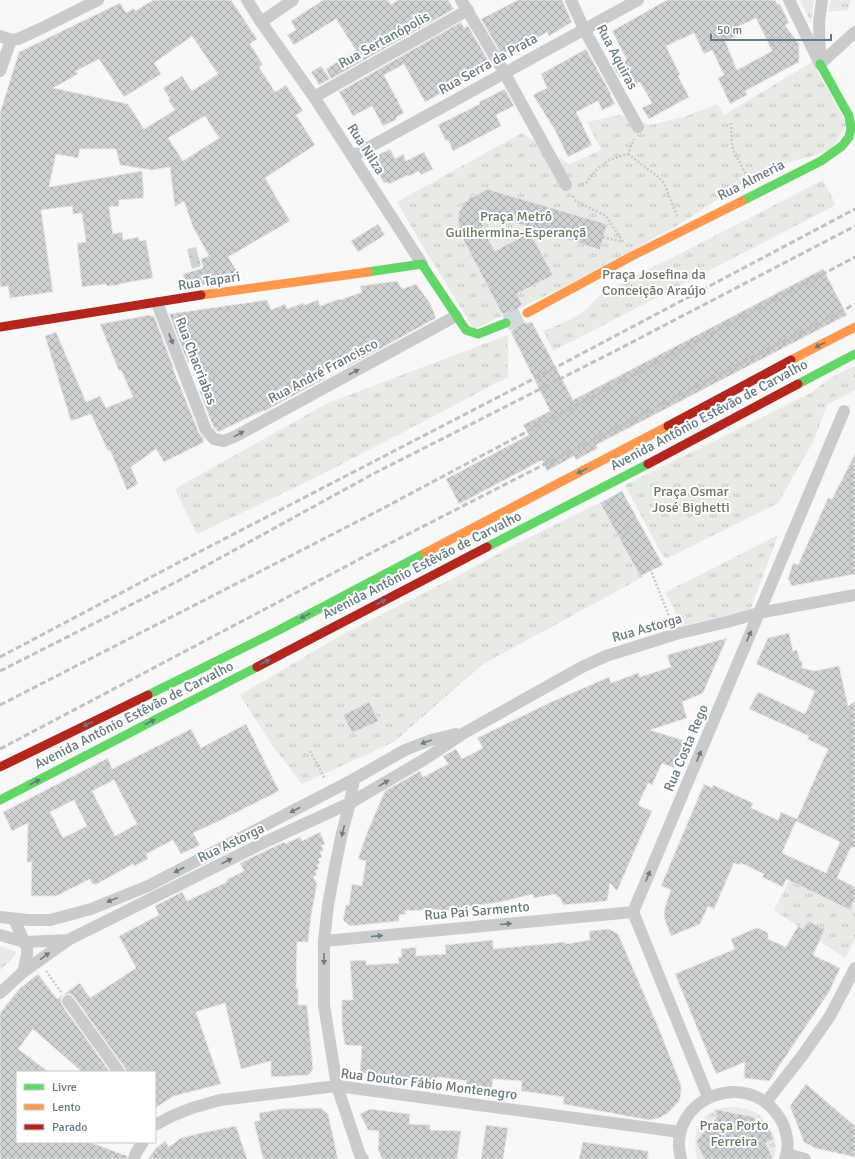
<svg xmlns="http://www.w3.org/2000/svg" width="855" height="1159" font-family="Signika,sans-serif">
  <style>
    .park { fill: url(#park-tufts) }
    .water { fill: url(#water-ripples) }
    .building { fill: url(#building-cross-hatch); stroke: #e8e8e8; fill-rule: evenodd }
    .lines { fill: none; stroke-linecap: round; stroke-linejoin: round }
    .secondary-tunnel { stroke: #d3d8da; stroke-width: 17; stroke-dasharray: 17 8; stroke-linecap: butt }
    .path { stroke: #c8caca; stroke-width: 2.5; stroke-dasharray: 2 2; stroke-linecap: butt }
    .street { stroke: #c9cbcc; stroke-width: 12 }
    .fast { stroke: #63d668; stroke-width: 9 }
    .slow { stroke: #ff974d; stroke-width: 9 }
    .jam { stroke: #b3261e; stroke-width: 9 }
    .rail { stroke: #c0c2c2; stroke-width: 3; stroke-dasharray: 6 3; stroke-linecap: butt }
    .oneway { fill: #6a7e86 }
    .oneway2 { fill: #657a82 }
    .labels { text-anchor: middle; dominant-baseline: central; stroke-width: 4; stroke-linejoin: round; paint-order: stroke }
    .street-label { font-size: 14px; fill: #657a82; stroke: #fff }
    .park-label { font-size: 14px; fill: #6b7a64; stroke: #fff }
  </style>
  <defs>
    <pattern id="park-tufts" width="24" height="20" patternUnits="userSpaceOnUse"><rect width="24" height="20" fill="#e8eae5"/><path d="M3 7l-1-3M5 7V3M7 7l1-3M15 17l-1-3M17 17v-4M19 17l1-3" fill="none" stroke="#c0c3bf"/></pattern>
    <pattern id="water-ripples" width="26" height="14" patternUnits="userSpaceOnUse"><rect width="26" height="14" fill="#cad6d6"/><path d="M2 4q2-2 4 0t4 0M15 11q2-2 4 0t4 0" fill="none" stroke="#a8b3b3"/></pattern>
    <pattern id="building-cross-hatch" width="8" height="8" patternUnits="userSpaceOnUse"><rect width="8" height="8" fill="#ced0d1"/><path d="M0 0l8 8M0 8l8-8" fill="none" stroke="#abaeaf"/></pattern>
  </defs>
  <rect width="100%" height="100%" fill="#f8f8f8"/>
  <g class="park">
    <path d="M800,0h14l-3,23z"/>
    <path d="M831,0h20l-3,10 -20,2z"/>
    <path d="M812,62l35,62 -16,26 -57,17 -34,18 -65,42 -111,60 -90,42 -52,-84 -25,-43 125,-69 47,31 32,-14 -14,-28 33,-7 30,10 34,-8 33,-13 7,11z"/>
    <path d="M823,180l13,25 -283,146 -10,-21c8,0 37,-15 44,-21 4,-4 7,-10 12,-13 23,-13 47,-26 71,-37z"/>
    <path d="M508,335v42l-189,99 -122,58 -22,-45 153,-86z"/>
    <path d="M855,366v24l-28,15 -13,35 -36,63 -112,56 -6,-8 -35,-66 186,-92 19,-15z"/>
    <path d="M599,503l44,74 -160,87 -89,78 -92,42 -30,-39 -32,-50 103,-61 95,-48 84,-45z"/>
    <path d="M778,535l-28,76 -69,15 -15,-34z"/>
    <path d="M796,868l59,31v40l-10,19 -71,-48z"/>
    <path d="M0,946l16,6 -4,7 -12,11z"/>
    <path d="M728,1107c9,0 20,1 28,6 13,8 25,31 17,46h-76c-5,-28 1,-47 31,-52z"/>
  </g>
  <path class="water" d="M196,247l5,19 -9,3 -5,-20z"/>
  <g class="building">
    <path d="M153,0h78l26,39 -7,5 13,21 -4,2 16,25 11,-7 17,26 -7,4 19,30 -50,33 25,43 -62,36 14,22 -47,7v-2l-10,2 -2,-12 20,-6 -2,-9 8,-3 -16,-29 -9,-26 -9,6 -5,-40 -18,3 -32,-5 -4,-16h-36l-2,9 -22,-4 -7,33 93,-16 2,27 -25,2v6l-10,1 4,27 9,-2 1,8 15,-3 1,4 7,-1 7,38 -34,6v1l-12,1 -1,-2 -24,3 -5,-44 9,-1 -4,-29 -9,1 -1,-8 -31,4 12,82 -43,6 -2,-12 -8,1v-174l19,-61 101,-49 6,10 8,-5 1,3zM192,36l26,38 -26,17 -10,-15 -19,12 7,11 -2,1 7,10 -31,19 -16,-25 -75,-16 25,-14 -2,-3 23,-12 25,38 37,-23 -7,-11zM205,116l14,22 -36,23 -15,-23z"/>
    <path d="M323,0h65l3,5 7,-5h50l6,9 -123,70 -5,-10 30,-19 -20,-31 -42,26 -7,-10 9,-5 -5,-9z"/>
    <path d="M518,0h44l10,22 -23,14 -2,-4 -30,18 -2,-3 -13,8 -21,-36z"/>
    <path d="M667,0h108l3,5 2,-1 9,19 -4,2 14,19v18l-54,29 2,4 -17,9 -12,-26 6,-3 -12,-25 -8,4 -10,-21 -28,13 14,29 -2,1 11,21 -40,22 -7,-11 10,-5 -12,-21 -5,2 -6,-11 -9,5 -7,-12 14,-6 -15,-29zM756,18l16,33 -35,19 -12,-29 13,-6 -3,-7z"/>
    <path d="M461,22l3,6 4,-2 21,36 -1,1 1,4 -64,35 -21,-38 -20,11 20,38 -8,4 1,2 -14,7 -11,-20 -19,10 -14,-24z"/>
    <path d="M586,49l25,45 -1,1 5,9 -13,6 -4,-9 -22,11 16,33 -24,12 -13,-27 -22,-35 14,-7 -6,-14z"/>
    <path d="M321,66l9,13 -11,6 -8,-13z"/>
    <path d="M505,89l9,17 -18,9 5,11 -48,25 -5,-11 -2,1 -8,-16 42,-21 -1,-2z"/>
    <path d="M390,149l5,10 8,-5 3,7 18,-9 9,17 -12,6 -2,-4 -10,5 -1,-1 -19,9 -2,-2 -3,1 -14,-24z"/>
    <path d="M487,189l120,35 -7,26 -122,-39 8,24 9,16 35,-19 23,43 -36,19 5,10 -4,4 -1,5 1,5 4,4 5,1 5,-1 41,78 250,-131 24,46 -251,130 2,3 -22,12 -2,-4 -27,15 -5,-11 -83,44 -13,-25 83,-44 -6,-10 27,-14 -39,-79 3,-3 2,-4 -1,-6 -3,-4 -4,-2 -6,1 -39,-75 -5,-15 1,-12 4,-6 -3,-1 7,-4 5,-7 1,3z"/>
    <path d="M378,224l7,11 -27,17 -7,-11z"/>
    <path d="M397,281l5,8 14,-5 14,19 6,15 -89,49 -1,-5 -23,8 3,8 -61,33 -1,-1 -46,22 -5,-6 -14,-36 8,-3 -11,-27 -8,3 -19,-49 98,-14 4,10 14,-6 2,5 16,-6 1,2 14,-5 2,6 19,-7 1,1 22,-8 -2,-6z"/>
    <path d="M150,315l1,1h3l20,53h-1l26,64 5,6 -1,1 1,2 -40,20 -8,-13 -25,18 7,17 -11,6 -17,-40 -2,1 -17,-37 -20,7 -26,-85 11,-4 30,70 14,-6 6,12 27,-11 -12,-27 -2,1 -19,-47z"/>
    <path d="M855,454v120l-63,12 -4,-7 5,-16 5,2 30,-67 4,1z"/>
    <path d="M622,491l41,74 -23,11 -40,-73z"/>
    <path d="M789,633l4,18 4,-1 3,11h2v7l13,3 24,-5 9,40 7,-5v147l-4,-1 -14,31 18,9v12l-5,11 -64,-31 -3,8 -21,-10 2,-3 -23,-11 -2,2 -5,-2 -20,46 -6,-3 -8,18 -29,12 -6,-16 -1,-5 1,-8 6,-17 -10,-4 43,-102 8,4 1,-3 40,18 -2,5 27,12 3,-8 16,7 31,-70 -21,-10 2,-3 -60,-27 9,-17 47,22 10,-23 -59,-27 12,-26zM796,821l44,21 -14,31 -44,-20z"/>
    <path d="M727,638l-24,55 -21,9 5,16 -37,12 35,11 -11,27 -12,-5 -10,22 -4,-2 -10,22 14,6 -35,80 -7,-8 -3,18 -44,4 -3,-8h-3l-1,-3 -22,4 -1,-4 -33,8 -41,6v1l-22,3v-3l-32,2 1,3 -7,1v6l-49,5 -7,-6 3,-15h3l3,-21 10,2 4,-25 -8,-2 9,-26 18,-42 35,-20 3,6 25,-13 -5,-8 13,-7 6,10 21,-11 -6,-10 72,-35 60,-26 2,6 27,-10 2,4 31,-10 -4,-12z"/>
    <path d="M369,702l10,19 -27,12 -9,-18z"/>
    <path d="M246,724l33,67 -60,30 -26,12 7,12 -19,9 -8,-14 -27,14 2,5 -14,7 -1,-2 -38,21 -1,-2 -2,1 -2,-5 -34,17h-25l1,-34h-5l1,-39 -16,8 -9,-19 105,-54 4,11 79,-40 10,19zM114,780l23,44 -22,12 -23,-45zM74,800l13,26 -24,12 -13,-26z"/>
    <path d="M320,832l5,12 -4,2 3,4 -4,2 2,5 -4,2 2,4 -3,2 2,4 -4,2 2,4 -4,2 4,7 -6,32 -3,26h-11l-1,46h2v17h9l6,64 -4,6 -38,2v-16l-30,8 -16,-66 -29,9 25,72 -47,12 -19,12v-36h-29l-1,-4 -51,-71 -3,-3h-4l-4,1 -2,3v4l1,3 48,67h-28l-49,-43 -15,20 31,23h-32v70h72l38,14v3h-127v-146l20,-25 18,-14 19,25 23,-16 10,15 46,-30 -17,-32 40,-21 -4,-9 27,-14 5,9 40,-19 -1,-2 18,-9 -4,-8 44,-21 1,2 15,-7 2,4z"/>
    <path d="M808,921l17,8 -12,26 27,13 -11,24 -60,89 -25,-3 1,-16 -29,12 -41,-100 60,-25 -4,-10 25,-11h2l10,5v6l18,8 12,-21 5,3z"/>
    <path d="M609,929l9,5 39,90 24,61v9l-2,7 -11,12 -9,5 -10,2 -86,-16 1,-7 -43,-6 1,-10 -29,-2 -2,14 -26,-4 2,-8 -30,-4 -1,5 -76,-9 2,-27 -17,-1 -3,-19v-26h11l-3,-39 16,-1v5l33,-2 -1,-6h4l-1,-8 15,-2v9l30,-2 -1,-9 48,-5v9l72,-7 1,2 24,-4 -1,-9z"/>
    <path d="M806,1084l49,42v31l-40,-9 -11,-6 -14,-36z"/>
    <path d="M321,1108l7,6 10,45h-75l-9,-37 6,-2 -1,-7 23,-4z"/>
    <path d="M370,1109l40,5 -1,10 21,1v5l31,1 -4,28h-75l-4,-9 1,-19 -11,-1 -8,-16z"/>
    <path d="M714,1109l40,8 6,11 8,-3 6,14 -8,4 7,16h-69l-8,-18 21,-24z"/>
    <path d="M486,1125l22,3 -5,31h-22z"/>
    <path d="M236,1126l11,33h-99l8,-11 9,-7 4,6 12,-9 24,-6z"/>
    <path d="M583,1142l65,9v8h-69z"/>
  </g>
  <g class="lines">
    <path class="secondary-tunnel" d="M506,323l21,-10"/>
    <g class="path">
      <path d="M731,123l1,22 2,7 15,28"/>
      <path d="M628,154l30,23 6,6 13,33"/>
      <path d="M578,185l8,-2 11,-14 12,-9 19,-6 6,-15"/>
      <path d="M573,196l3,5 30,15 17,26"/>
      <path d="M603,237l20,5"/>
      <path d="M614,502l37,69 20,50"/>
      <path d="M310,751l15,28"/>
      <path d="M46,971l15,21"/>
    </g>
    <g class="street">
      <path d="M247,0l14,22 53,75 108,167"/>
      <path d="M461,0l43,72 62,113"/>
      <path d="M571,0l13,29 54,98"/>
      <path d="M789,0l31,64"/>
      <path d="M261,22l32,-22"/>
      <path d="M0,36l11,4 7,-1 24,-11 56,-28"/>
      <path d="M820,59l-1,-37 3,-22"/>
      <path d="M820,64l35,-32"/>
      <path d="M0,71l11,-31"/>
      <path d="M314,97l154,-87"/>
      <path d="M353,156l285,-156"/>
      <path d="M157,303l49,127 8,9 10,2 12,-5 220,-120"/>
      <path d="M354,779l-4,24 -8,30 -7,34 -7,38 -4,36v64l13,81 23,69 3,4"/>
      <path d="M0,917l28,3h22l41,-11 57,-23 206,-107 51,-29 26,-10 25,-6"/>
      <path d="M14,919l13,29v7l-4,17"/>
      <path d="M0,935l25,7 43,-2 197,-98 85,-39 75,-44 39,-26 118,-66 24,-11 70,-22 51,-12 32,-9 96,-18"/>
      <path d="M324,941l309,-29"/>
      <path d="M0,993l23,-21 45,-32"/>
      <path d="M68,1001l51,71"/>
      <path d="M708,1097l-75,-185 211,-501"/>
      <path d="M766,1102l36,-46 28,-40 25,-48"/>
      <path d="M155,1125l17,-9 20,-8 28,-8 117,-14 343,46"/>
      <path d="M787,1154l18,5"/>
      <path d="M134,1159l2,-6 7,-11"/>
      <path d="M681,1159c-16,-61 68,-94 100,-39 6,11 9,27 4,39"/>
    </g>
    <g class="fast">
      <path d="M742,201l79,-40 21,-15 7,-9 2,-9 -2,-12 -29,-52"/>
      <path d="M368,272l54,-8 44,66 12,4 28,-11"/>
      <path d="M798,384l57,-30"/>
      <path d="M487,547l161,-83"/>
      <path d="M148,695l131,-65 146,-77"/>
      <path d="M0,800l257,-133"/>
    </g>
    <g class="slow">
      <path d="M201,295l167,-23"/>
      <path d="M527,313l103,-56 112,-56"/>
      <path d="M791,360l64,-33"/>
      <path d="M425,553l243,-127"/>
    </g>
    <g class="jam">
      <path d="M0,327l201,-32"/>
      <path d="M668,426l123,-66"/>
      <path d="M648,464l150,-80"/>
      <path d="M257,667l230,-120"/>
      <path d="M0,767l148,-72"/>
    </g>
    <g class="rail">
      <path d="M0,657l172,-91 392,-203 291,-154"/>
      <path d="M0,671l178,-90 195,-107 246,-125 236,-123"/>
      <path d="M0,705l376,-193 479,-255"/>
      <path d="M0,749l375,-198 295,-151 185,-96"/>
    </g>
  </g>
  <defs><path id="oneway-solid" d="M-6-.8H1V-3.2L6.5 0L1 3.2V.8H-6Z"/></defs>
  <g class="oneway">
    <use href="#oneway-solid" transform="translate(171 339) rotate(69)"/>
    <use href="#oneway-solid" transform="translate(354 372) rotate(-28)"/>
    <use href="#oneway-solid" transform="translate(239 434) rotate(-29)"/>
    <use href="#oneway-solid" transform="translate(749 636) rotate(-67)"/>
    <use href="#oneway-solid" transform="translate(426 742) rotate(160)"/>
    <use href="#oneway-solid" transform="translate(699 756) rotate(-67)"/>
    <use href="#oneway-solid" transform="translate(384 783) rotate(-31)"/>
    <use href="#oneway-solid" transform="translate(295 810) rotate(153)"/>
    <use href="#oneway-solid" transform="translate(343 831) rotate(104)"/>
    <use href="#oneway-solid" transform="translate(227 861) rotate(-27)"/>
    <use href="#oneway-solid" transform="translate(179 870) rotate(153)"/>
    <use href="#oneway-solid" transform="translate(648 876) rotate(-67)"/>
    <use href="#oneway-solid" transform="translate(112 900) rotate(158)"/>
    <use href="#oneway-solid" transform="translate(506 924) rotate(-5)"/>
    <use href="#oneway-solid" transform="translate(377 936) rotate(-5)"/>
    <use href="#oneway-solid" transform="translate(45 956) rotate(-36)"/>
    <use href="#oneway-solid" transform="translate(324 959) rotate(90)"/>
  </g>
  <g class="oneway2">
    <use href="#oneway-solid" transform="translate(820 345) rotate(152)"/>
    <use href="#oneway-solid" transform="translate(582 471) rotate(152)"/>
    <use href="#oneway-solid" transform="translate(381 602) rotate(-27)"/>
    <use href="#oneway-solid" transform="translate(305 616) rotate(152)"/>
    <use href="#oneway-solid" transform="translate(265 662) rotate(-27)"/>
    <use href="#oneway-solid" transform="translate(150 722) rotate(-27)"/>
    <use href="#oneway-solid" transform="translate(88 724) rotate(154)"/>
    <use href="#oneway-solid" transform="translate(35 782) rotate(-27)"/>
  </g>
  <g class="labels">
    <g class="street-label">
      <text transform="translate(384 40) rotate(-29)">Rua Sertanópolis</text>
      <text transform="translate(617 57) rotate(62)">Rua Aquiras</text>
      <text transform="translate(488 64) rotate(-29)">Rua Serra da Prata</text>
      <text transform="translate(366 149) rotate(57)">Rua Nilza</text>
      <text transform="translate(751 180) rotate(-27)">Rua Almeria</text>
      <text transform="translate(209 281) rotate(-9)">Rua Tapari</text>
      <text transform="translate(196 361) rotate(69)">Rua Chacriabas</text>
      <text transform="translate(323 371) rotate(-28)">Rua André Francisco</text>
      <text transform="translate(709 415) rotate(-28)">Avenida Antônio Estêvão de Carvalho</text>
      <text transform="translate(422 565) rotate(-27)">Avenida Antônio Estêvão de Carvalho</text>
      <text transform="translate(647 628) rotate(-16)">Rua Astorga</text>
      <text transform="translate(134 715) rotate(-27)">Avenida Antônio Estêvão de Carvalho</text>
      <text transform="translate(686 748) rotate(-67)">Rua Costa Rego</text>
      <text transform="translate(231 843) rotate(-26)">Rua Astorga</text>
      <text transform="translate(477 911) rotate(-5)">Rua Pai Sarmento</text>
      <text transform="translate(429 1084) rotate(7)">Rua Doutor Fábio Montenegro</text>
    </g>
    <g class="park-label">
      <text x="516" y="216">Praça Metrô<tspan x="516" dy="16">Guilhermina-Esperançã</tspan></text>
      <text x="654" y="274">Praça Josefina da<tspan x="654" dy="16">Conceição Araújo</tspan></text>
      <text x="691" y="491">Praça Osmar<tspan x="691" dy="16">José Bighetti</tspan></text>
      <text x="734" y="1125">Praça Porto<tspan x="734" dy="16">Ferreira</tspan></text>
    </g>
  </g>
  <rect x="16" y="1071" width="140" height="72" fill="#ffffff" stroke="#c1cacd"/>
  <rect x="24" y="1084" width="20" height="6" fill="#63d668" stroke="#c1cacd"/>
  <text x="52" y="1091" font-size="12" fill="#657a82">Livre</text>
  <rect x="24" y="1104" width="20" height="6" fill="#ff974d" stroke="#c1cacd"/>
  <text x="52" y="1111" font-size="12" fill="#657a82">Lento</text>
  <rect x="24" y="1124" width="20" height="6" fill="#b3261e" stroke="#c1cacd"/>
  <text x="52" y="1131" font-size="12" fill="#657a82">Parado</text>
  <path d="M711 34v6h120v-6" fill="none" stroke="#657a82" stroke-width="2"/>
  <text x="717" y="34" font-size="12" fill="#657a82" stroke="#ffffff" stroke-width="3" paint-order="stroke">50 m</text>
</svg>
